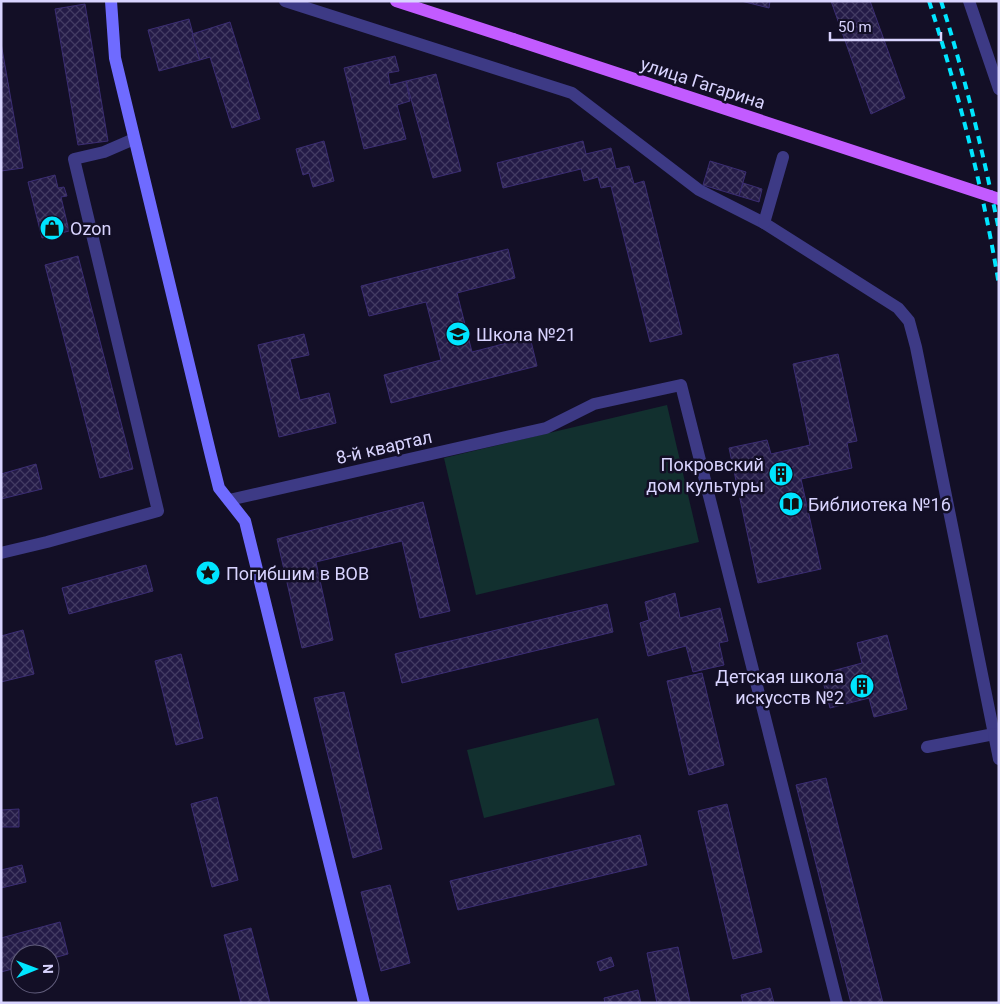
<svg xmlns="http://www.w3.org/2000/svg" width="1000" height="1004" font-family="Roboto,sans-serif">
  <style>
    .garden { fill: #12302f }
    .building { fill: url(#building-cross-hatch); stroke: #3b2d73 }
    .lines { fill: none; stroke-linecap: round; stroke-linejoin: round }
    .street { stroke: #3d3a85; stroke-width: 12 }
    .secondary { stroke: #6f6bff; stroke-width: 12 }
    .primary { stroke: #c25bff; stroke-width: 12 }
    .rail { stroke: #00e5ff; stroke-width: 4; stroke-dasharray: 8 6; stroke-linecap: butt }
    .primary-bridge { stroke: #c25bff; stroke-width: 12 }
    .labels { text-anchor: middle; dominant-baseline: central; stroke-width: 5; stroke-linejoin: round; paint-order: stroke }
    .street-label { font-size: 18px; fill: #d9d4ff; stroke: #130f26 }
    .poi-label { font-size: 18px; fill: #d9d4ff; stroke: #130f26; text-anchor: start }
  </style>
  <defs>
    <pattern id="building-cross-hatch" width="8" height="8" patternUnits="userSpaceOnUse" patternTransform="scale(1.25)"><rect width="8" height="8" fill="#241b47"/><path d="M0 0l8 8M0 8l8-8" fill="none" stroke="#433b63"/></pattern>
  </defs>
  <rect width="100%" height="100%" fill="#130f26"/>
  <g class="garden">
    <path d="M667,405l32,137 -223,53 -32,-137z"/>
    <path d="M598,718l17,67 -131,33 -17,-68z"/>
  </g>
  <g class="building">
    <path d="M741,1h29l-1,7z"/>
    <path d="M831,1h39l35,97 -34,16z"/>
    <path d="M85,4l23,137 -30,4 -23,-136z"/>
    <path d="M189,19l11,41 -41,11 -11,-41z"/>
    <path d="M230,22l30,97 -28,9 -22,-71 -10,3 -8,-26z"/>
    <path d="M1,43l22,125 -22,3z"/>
    <path d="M395,56l4,15 -11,2 2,12 16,-4 4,20 -13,4 9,34 -42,10 -20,-81z"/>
    <path d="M436,74l25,97 -28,7 -27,-97z"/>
    <path d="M324,141l10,40 -21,6 -4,-14 -6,2 -7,-26z"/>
    <path d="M583,141l3,13 25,-6 5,21 13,-3 5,18 10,-3 38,153 -32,8 -39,-156 -10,2 -3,-11 -14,4 -3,-12 -78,19 -6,-25z"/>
    <path d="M710,161l36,11 -7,24 -36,-11z"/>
    <path d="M55,175l3,13 6,-1 3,9 -6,1 8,34 -27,7 -14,-56z"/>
    <path d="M743,183l19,6 -3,13 -20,-6z"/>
    <path d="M508,249l7,29 -58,15 15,59 58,-15 7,29 -146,37 -7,-28 57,-15 -15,-58 -57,14 -8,-30z"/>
    <path d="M78,256l55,213 -33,9 -55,-213z"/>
    <path d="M304,334l5,21 -19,4 10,41 29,-7 7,30 -57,14 -21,-92z"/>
    <path d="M838,354l19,87 -10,2 5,25 -51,11 20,90 -63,14 -29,-135 38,-8 4,14 39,-9 -17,-81z"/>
    <path d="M36,464l6,25 -41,10v-25z"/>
    <path d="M423,502l27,109 -30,7 -18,-77 -86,21 17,78 -31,8 -25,-109z"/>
    <path d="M146,565l7,26 -84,23 -7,-26z"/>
    <path d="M675,593l5,25 40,-10 8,33 -9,2 5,22 -31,7 -7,-26 -38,10 -8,-33 9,-3 -4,-18z"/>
    <path d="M607,604l6,28 -211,51 -7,-29z"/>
    <path d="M23,630l11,44 -33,8v-46z"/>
    <path d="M887,635l20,74 -33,8 -5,-19 -39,10 -9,-34 41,-11 -5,-20z"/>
    <path d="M181,654l22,84 -27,7 -21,-84z"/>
    <path d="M702,673l22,92 -35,10 -22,-94z"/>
    <path d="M344,692l38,157 -29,9 -39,-160z"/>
    <path d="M826,778l57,225h-32l-55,-218z"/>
    <path d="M217,797l21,83 -26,7 -21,-83z"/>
    <path d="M727,804l35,148 -29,7 -35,-148z"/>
    <path d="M19,809v18h-18v-17z"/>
    <path d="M640,835l7,30 -189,45 -8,-29z"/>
    <path d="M22,865l4,17 -25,6v-18z"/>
    <path d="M390,885l20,78 -29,8 -20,-79z"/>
    <path d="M60,922l8,32 -18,5v-5h-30v13l-19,5v-34z"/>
    <path d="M251,928l19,75h-29l-17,-68z"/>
    <path d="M678,947l12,55 -33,1 -10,-50z"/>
    <path d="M611,957l3,9 -14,5 -3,-9z"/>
    <path d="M770,988l4,15h-31l-2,-8z"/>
    <path d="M638,990l3,13h-36l-1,-5z"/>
  </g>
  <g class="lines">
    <g class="street">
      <path d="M285,1l287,92 127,97 65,33 134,85 11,13 7,26 78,387 -67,13"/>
      <path d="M969,1l30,88"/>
      <path d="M764,223l19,-66"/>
      <path d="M229,500l317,-72 48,-24 87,-19 156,618"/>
      <path d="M1,553l46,-11 111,-31 -84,-352 30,-7 30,-13"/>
      <path d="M994,734l5,25"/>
    </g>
    <path class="secondary" d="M111,1l4,57 96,398 8,32 26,33 119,482"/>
    <path class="primary" d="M396,1l117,38"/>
    <g class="rail">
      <path d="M929,1c30,93 54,188 70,284"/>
      <path d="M941,1c24,75 42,152 58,229"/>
    </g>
    <path class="primary-bridge" d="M513,39l486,160"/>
  </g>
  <defs>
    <symbol id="shop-disc" viewBox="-11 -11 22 22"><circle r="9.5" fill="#00e5ff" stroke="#130f26"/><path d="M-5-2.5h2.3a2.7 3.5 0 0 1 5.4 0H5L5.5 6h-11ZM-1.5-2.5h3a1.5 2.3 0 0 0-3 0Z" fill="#111"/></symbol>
    <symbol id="school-disc" viewBox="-11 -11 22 22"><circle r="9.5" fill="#00e5ff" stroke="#130f26"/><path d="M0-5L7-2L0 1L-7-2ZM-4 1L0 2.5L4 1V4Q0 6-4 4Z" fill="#111"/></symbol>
    <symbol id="building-disc" viewBox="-11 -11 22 22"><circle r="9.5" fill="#00e5ff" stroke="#130f26"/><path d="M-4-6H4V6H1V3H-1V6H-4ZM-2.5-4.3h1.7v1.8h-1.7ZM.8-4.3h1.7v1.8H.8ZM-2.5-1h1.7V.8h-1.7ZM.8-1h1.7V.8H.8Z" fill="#111"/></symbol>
    <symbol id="library-disc" viewBox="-11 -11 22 22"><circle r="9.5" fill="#00e5ff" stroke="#130f26"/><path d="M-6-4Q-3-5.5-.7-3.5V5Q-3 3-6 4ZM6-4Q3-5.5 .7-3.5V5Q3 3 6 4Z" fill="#111"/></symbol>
    <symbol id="sight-disc" viewBox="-11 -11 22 22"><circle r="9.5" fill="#00e5ff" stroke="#130f26"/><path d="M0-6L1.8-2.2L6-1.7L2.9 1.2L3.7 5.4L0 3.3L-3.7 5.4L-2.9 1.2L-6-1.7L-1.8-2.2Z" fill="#111"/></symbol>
  </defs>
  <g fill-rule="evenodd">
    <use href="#shop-disc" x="38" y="214" width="28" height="28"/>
    <use href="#school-disc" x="444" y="320" width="28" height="28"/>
    <use href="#building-disc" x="767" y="460" width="28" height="28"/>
    <use href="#library-disc" x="777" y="490" width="28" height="28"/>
    <use href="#sight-disc" x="194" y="559" width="28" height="28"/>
    <use href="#building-disc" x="848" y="672" width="28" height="28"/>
  </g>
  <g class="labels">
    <g class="street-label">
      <text transform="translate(703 83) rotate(18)">улица Гагарина</text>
      <text transform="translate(384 447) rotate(-13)">8-й квартал</text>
    </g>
    <g class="poi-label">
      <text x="70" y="228">Ozon</text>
      <text x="476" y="334">Школа №21</text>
      <text x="764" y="464" text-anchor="end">Покровский<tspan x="764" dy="21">дом культуры</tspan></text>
      <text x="808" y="504">Библиотека №16</text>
      <text x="226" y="573">Погибшим в ВОВ</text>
      <text x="844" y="676" text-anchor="end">Детская школа<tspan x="844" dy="21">искусств №2</tspan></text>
    </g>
  </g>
  <rect width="1000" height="1004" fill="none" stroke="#d9d4ff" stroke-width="5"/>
  <g transform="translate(35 969) rotate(89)"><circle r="24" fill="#130f26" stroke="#625e7d"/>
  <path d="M0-4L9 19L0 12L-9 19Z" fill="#00e5ff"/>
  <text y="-8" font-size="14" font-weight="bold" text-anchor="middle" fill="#d9d4ff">N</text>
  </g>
  <path d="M830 32v8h111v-8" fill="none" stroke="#d9d4ff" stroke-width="2.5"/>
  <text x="838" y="32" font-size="15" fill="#d9d4ff" stroke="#130f26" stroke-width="4" paint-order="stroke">50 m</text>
</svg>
